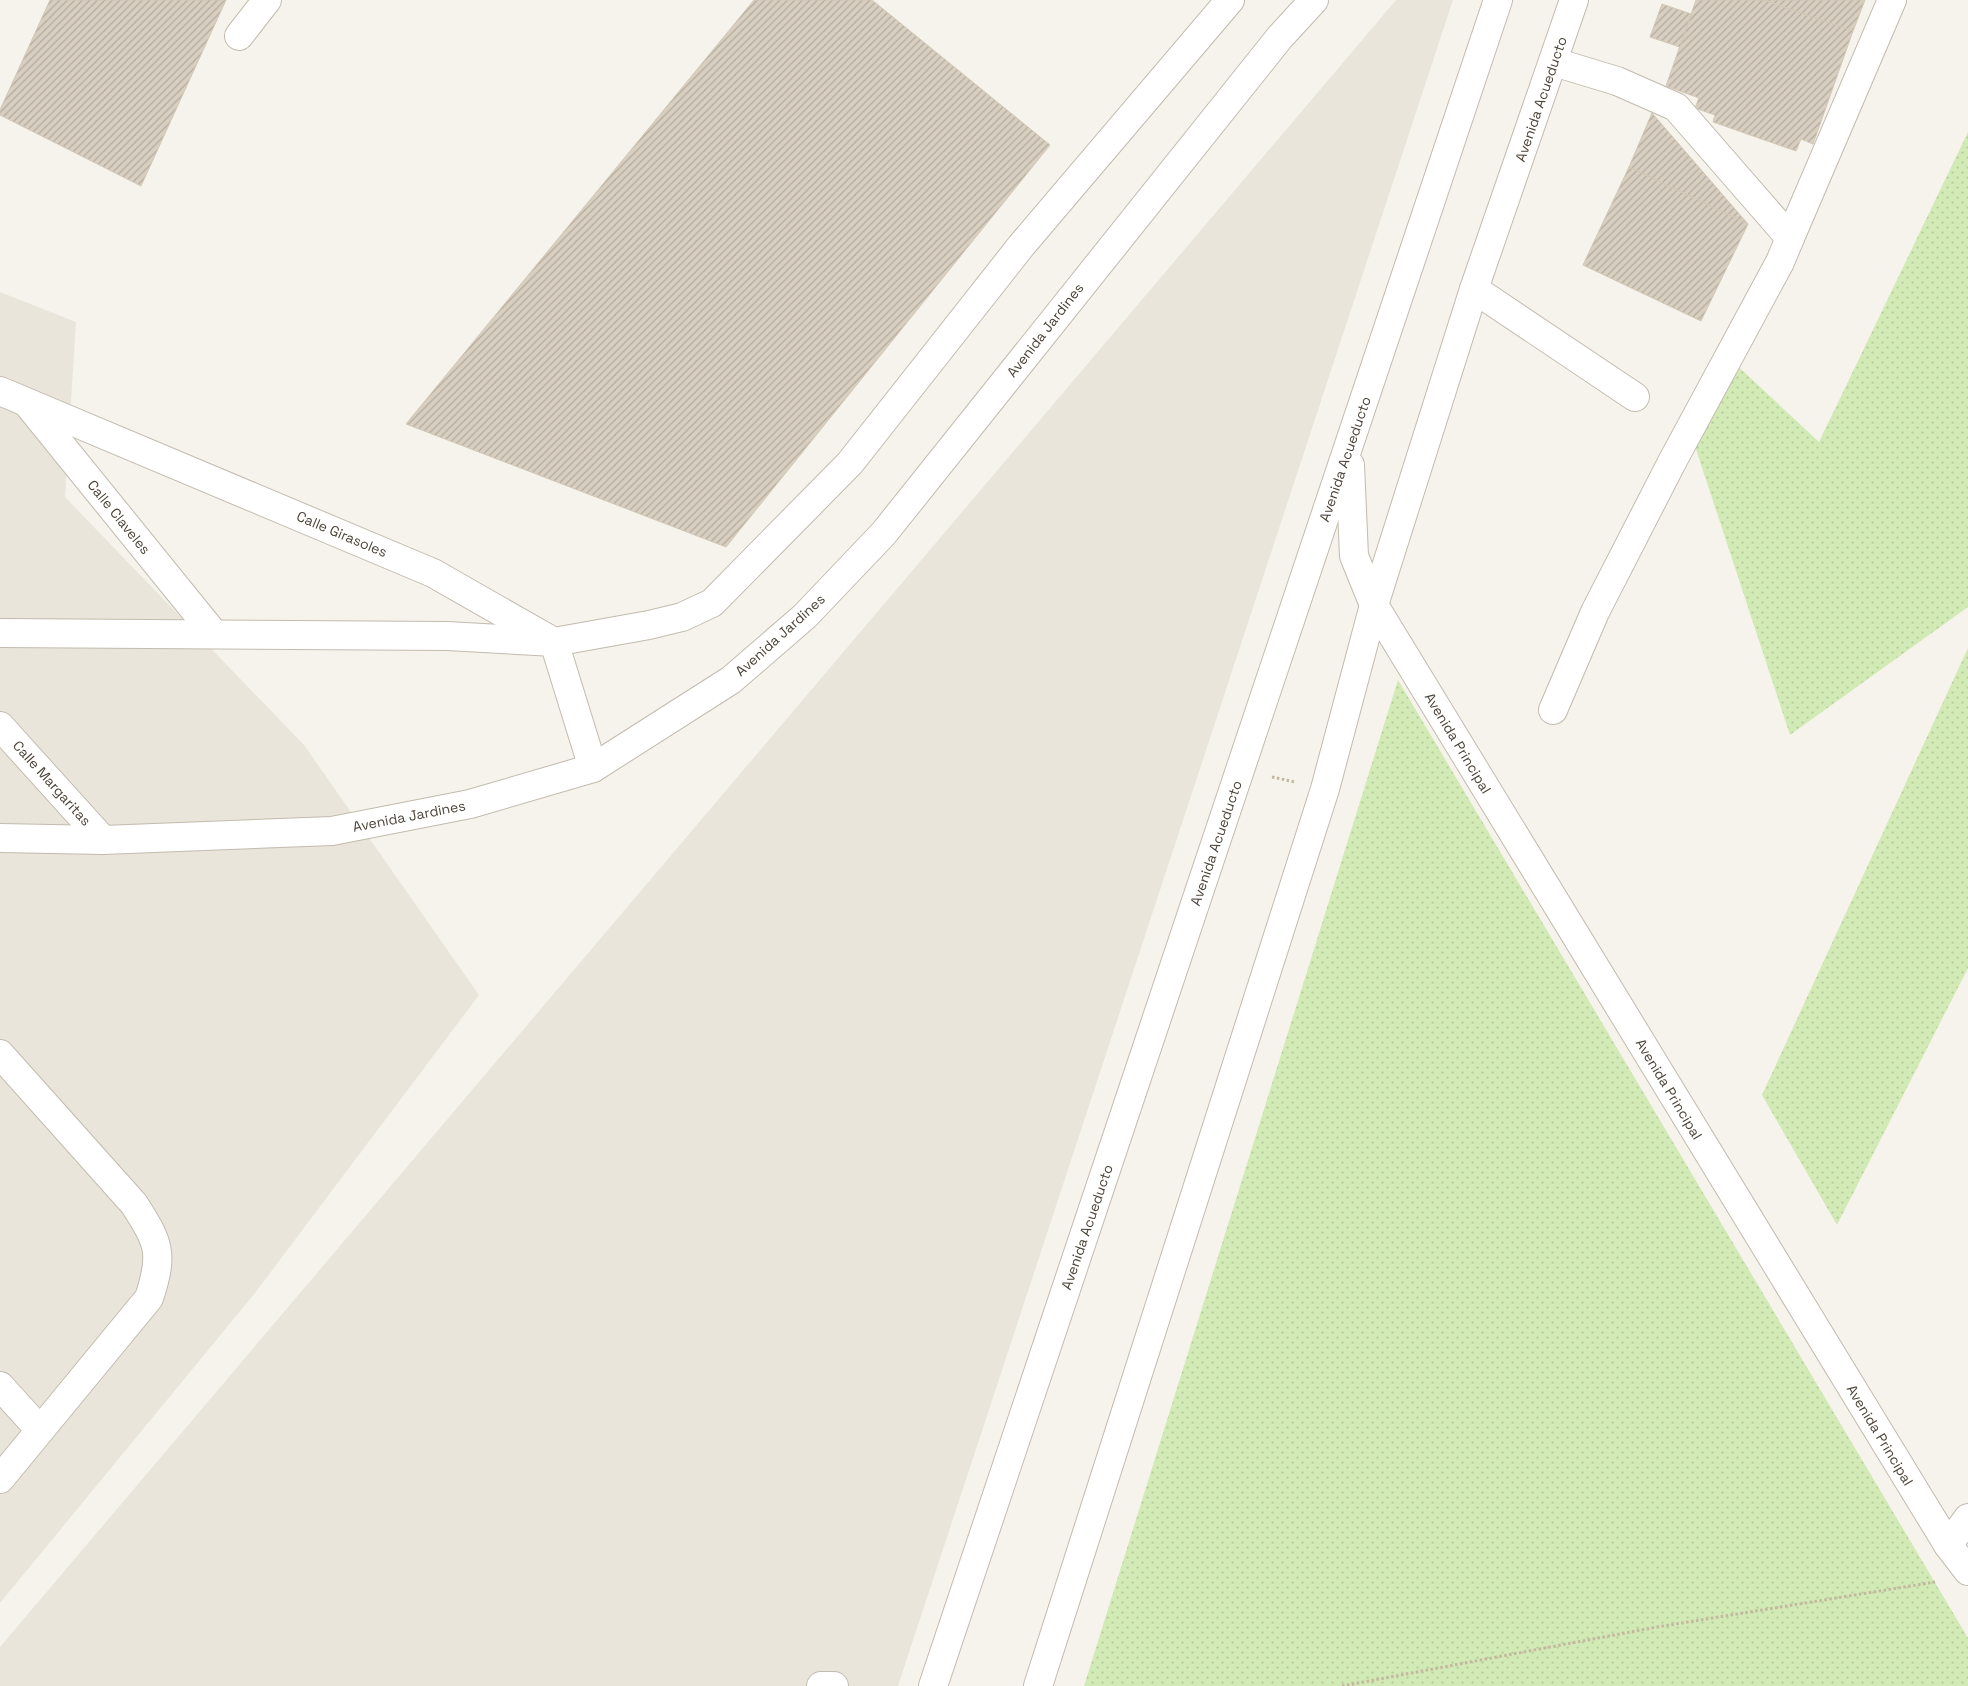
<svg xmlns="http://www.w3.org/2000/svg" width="1968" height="1686" font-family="'Space Grotesk',sans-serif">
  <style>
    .residential { fill: #eae5da }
    .grass { fill: url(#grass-dots) }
    .building { fill: url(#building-hatch); stroke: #d3c7b4 }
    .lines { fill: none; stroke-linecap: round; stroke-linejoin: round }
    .minor-casing { stroke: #c2bbae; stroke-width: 30 }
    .path { stroke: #c4b79f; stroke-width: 3; stroke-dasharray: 2.5 2.5; stroke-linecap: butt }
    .minor { stroke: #fff; stroke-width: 28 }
    .labels { text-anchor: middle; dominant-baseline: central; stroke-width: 4; stroke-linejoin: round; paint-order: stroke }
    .street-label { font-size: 14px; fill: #4b4439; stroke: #fff }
  </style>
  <defs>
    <pattern id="grass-dots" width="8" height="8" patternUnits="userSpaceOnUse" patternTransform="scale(1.25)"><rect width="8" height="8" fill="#d2eab5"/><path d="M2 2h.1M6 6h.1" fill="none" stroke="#b6ca9c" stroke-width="1.8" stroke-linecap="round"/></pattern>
    <pattern id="building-hatch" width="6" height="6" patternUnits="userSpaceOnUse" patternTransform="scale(1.25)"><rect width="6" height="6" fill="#d8cfc1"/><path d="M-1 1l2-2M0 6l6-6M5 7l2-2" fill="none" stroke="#b1aa9e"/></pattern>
  </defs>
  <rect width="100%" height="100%" fill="#f6f3ec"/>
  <g class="residential">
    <path d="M1396,0h57l-555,1686h-898v-39z"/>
    <path d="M0,292l76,30 -11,175 239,248 175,250 -224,298 -255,310z"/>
  </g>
  <g class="grass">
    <path d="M1968,132v475l-178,128 -99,-301 38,-76 90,84z"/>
    <path d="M1968,648v320l-131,257 -75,-130z"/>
    <path d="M1398,680l570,958v48h-884z"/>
  </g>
  <g class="building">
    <path d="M50,0h176l-85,186 -141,-71v-5z"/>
    <path d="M754,0h118l178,145 -324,402 -320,-123z"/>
    <path d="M1696,0h68l89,31 -40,113 -12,-5 -5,12 -83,-29 2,-7 -20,-7 4,-10 -33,-12z"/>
    <path d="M1764,0h101l-12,31z"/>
    <path d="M1662,4l29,10 -11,33 -30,-10z"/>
    <path d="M1652,113l96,111 -119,-57z"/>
    <path d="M1629,167l119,57 -47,97 -118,-56z"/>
  </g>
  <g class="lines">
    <defs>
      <g id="minor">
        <path d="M239,36l28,-36"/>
        <path d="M1790,238l102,-238"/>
        <path d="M1474,289l161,108"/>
        <path d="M0,391l433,182 121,69 39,126"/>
        <path d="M27,403l187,231"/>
        <path d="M1350,465l4,91 20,49 574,940 20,26"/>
        <path d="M0,633l447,3 107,6 95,-17 33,-8 30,-14 138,-140 171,-217 209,-246"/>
        <path d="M1553,710l42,-98 77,-150 108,-200 10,-24 -114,-131 -59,-26 -63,-19"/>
        <path d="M0,726l103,114"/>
        <path d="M0,838l103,2 229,-9 138,-27 123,-36 138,-88 74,-64 79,-83 396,-496 34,-37"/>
        <path d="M0,1054l134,150c25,39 30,49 15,94l-149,181"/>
        <path d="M0,1386l40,44"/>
        <path d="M1948,1545l20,-27"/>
        <path d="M821,1686h13"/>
        <path d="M933,1686l565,-1686"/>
        <path d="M1038,1686l287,-897 49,-184 100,-316 100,-289"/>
      </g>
    </defs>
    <use href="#minor" class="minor-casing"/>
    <g class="path">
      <path d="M1272,777l23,5"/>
      <path d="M1342,1686l315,-59 278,-45"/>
    </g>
    <use href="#minor" class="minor"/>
  </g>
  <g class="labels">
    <g class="street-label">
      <text transform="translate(1541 99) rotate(-71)">Avenida Acueducto</text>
      <text transform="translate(1045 330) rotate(-52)">Avenida Jardines</text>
      <text transform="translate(1345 459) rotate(-71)">Avenida Acueducto</text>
      <text transform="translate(119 517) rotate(51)">Calle Claveles</text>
      <text transform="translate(342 534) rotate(23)">Calle Girasoles</text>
      <text transform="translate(780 635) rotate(-42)">Avenida Jardines</text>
      <text transform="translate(1458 743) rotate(59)">Avenida Principal</text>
      <text transform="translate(52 783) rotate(48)">Calle Margaritas</text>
      <text transform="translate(409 816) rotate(-11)">Avenida Jardines</text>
      <text transform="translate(1216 843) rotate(-71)">Avenida Acueducto</text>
      <text transform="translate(1669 1089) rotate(59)">Avenida Principal</text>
      <text transform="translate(1087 1227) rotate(-71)">Avenida Acueducto</text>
      <text transform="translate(1880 1435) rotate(59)">Avenida Principal</text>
    </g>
  </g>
</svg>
